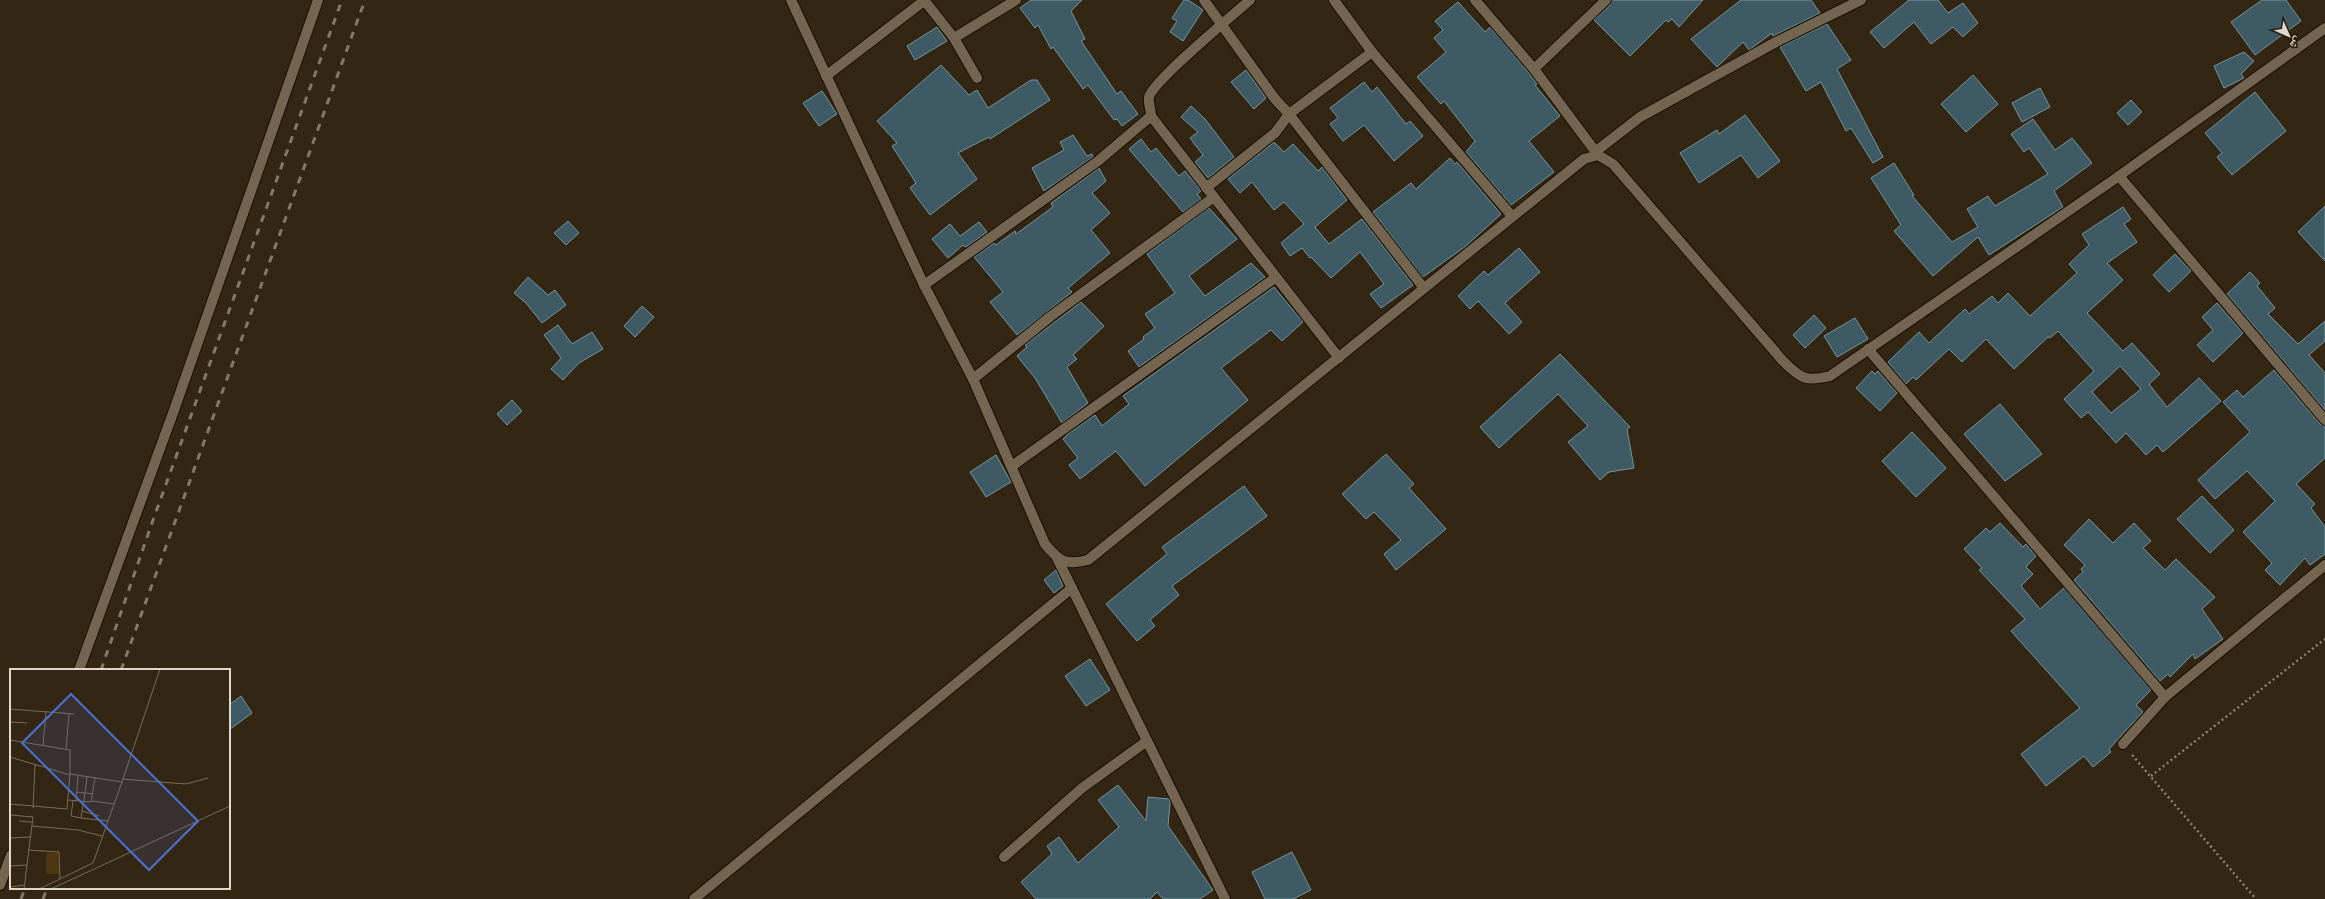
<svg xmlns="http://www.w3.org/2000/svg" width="2325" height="899" font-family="Inter,'Noto Naskh Arabic',sans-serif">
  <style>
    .building { fill: #3e5b65; stroke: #75949e; fill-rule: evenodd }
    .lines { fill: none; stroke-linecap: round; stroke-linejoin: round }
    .minor-casing { stroke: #1a0f00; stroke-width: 12 }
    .path { stroke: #8c8272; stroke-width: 2.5; stroke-dasharray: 2 3; stroke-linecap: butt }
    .minor { stroke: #73654f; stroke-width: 10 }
    .rail { stroke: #847969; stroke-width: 3; stroke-dasharray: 7 7; stroke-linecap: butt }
    .inset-road { fill: none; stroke: #786d5c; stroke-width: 1 }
    .view { fill: #4e70d5; fill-opacity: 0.15; stroke: #4e70d5; stroke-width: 2 }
    .inset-edge { fill: none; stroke: #e0d8cc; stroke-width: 2 }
  </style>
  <rect width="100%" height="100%" fill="#332612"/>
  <g class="building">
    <path d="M1031,0h51l-11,11 14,28 -4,2 36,53 4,-3 17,23 -16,12 -5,-7 -3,1 -26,-35 -5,4 -30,-42 -2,2 -13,-24 -3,3 -15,-20z"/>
    <path d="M1184,0h4l15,10 -20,31 -13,-9 7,-11 -5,-3z"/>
    <path d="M1612,0h91l-24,27 -7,-8 -4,3 -2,-2 -36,36 -36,-36 16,-15z"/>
    <path d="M1741,0h70l9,13 -47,23 -1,-3 -23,17 -6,-8 -26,25 -26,-28z"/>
    <path d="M1909,0h29l10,13 15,-10 15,20 -15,14 -10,-10 -22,17 -17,-22 -30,26 -14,-16z"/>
    <path d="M2262,0h24l15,21 -46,34 -24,-33z"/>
    <path d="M1458,2l27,30 5,-5 39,46 8,11 -2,1 25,31 -31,25 25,31 -43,33 -45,-53 9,-11 -31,-40 -3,3 -24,-27 29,-25 -12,-14 9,-8 -8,-9z"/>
    <path d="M1827,24l24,36 -14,9 46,88 -10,6 -22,-35 -5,3 -25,-49 -15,9 -26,-44z"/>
    <path d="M937,27l10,14 -32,19 -8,-14z"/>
    <path d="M2244,52l10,9 -13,13 3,4 -20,10 -10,-22z"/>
    <path d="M941,65l28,30 8,-5 11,18 43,-28h6l13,20 -60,39 -1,-2 -31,16 19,26 -47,36 -20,-27 6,-5 -24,-37 5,-3 -20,-22z"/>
    <path d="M1246,70l20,28 -12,11 -23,-27z"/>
    <path d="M1973,75l25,29 -32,28 -25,-28z"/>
    <path d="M1364,82l8,10 5,-5 29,37 4,-3 13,15 -29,25 -30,-36 -21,16 -13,-17 8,-6 -8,-10z"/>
    <path d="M2040,88l10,19 -28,15 -10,-19z"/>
    <path d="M822,91l15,23 -18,12 -16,-23z"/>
    <path d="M2255,92l31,39 -54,44 -15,-18 5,-4 -17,-20z"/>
    <path d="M2131,100l11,12 -14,13 -11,-12z"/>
    <path d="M1191,106l14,13 29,38 -26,21 -13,-16 8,-7 -13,-17 8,-6 -17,-15z"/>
    <path d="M1745,115l35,46 -22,17 -17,-23 -42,28 -19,-30 37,-23 2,4z"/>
    <path d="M2033,119l22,31 17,-12 20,25 -38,28 9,16 -74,48 -11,-18 -45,39 -39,-45 7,-6 -30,-47 23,-15 20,32 -2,1 40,46 26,-15 -11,-18 21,-13 7,10 53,-32 -19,-26 -5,4 -13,-18z"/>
    <path d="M1073,135l14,21 5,-2 1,3 -49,34 -12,-23 32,-18 -4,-8z"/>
    <path d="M1141,139l10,13 5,-4 23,28 6,-5 15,18 1,2 -4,3 4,5 -18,13 -54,-63z"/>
    <path d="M1274,142l10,10 9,-8 25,27 4,-4 25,33 -32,27 14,17 33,-25 51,66 -32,23 -11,-14 14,-10 -24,-32 -29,26 -20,-21 -1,1 -8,-10 -12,8 -9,-13 23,-19 -20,-22 -10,8 -22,-28 -12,11 -12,-14z"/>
    <path d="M1450,158l5,6 2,-2 44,52 -35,32 -43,31 -50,-65 38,-29 5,6z"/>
    <path d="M1099,168l7,13 -14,12 18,20 -19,17 19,23 -42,35 4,4 -55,43 -27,-33 13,-10 -29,-35 20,-14 2,2 19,-14 1,3 37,-27 -2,-4z"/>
    <path d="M2325,206v55l-27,-29z"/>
    <path d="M2123,207l8,12 -7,5 13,18 -30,21 16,17 -36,33 36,38 9,-8 28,31 -11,10 18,23 32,-29 22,23 -58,51 -6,-7 -11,10 -20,-22 -10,10 -28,-31 -7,6 -17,-19 30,-28 -36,-40 -8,7 -2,-1 -34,32 -28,-30 -24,23 -13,-13 -33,31 -3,-3 -7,7 -18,-22 31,-30 10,11 36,-34 4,5 23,-18 6,7 10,-10 22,23 47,-43 -8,-9 20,-19 -7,-11zM2120,366l21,23 -30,24 -19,-21z"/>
    <path d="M1209,208l28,31 -48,37 16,20 46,-33 14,14 -126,90 -11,-16 16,-12 -1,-2 12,-9 -10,-14 30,-21 -28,-39z"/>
    <path d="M568,221l11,12 -13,12 -12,-12z"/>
    <path d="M979,222l8,10 -21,15 -3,-2 -15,13 -16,-19 18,-15 10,12z"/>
    <path d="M1519,248l21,24 -35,31 17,19 -13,12 -31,-33 -8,8 -12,-13 26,-25 4,4z"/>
    <path d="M2175,254l16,17 -22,21 -16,-17z"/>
    <path d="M2250,272l10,11 -3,3 18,22 -7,6 30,30 27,-23v20l-16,14 16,18v37l-98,-116z"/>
    <path d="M528,277l20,18 7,-5 11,15 -24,18 -16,-20 -12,-10z"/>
    <path d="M1274,287l29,35 -21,19 -11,-11 -50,38 27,32 -103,86 -29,-35 -36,28 -11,-14 9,-7 -15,-19 5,-5 27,-19 7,11 27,-22 -6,-8z"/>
    <path d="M1081,302l23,24 -31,29 4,4 -10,8 21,36 -26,20 -27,-45 -18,-22 10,-9 -2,-2z"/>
    <path d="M2217,303l26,30 -30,29 -16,-17 16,-15 -11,-13z"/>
    <path d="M642,306l12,11 -19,20 -11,-11z"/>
    <path d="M1814,315l12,13 -21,20 -12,-13z"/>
    <path d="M1855,318l13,21 -31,18 -13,-21z"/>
    <path d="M558,325l14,19 20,-12 11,17 -24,14 -16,17 -12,-11 10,-11 -17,-23z"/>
    <path d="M1560,354l70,73 -3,2 7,39 -25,4 -9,8 -32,-38 20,-16 -30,-32 -59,54 -19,-21z"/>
    <path d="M2274,370l46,54 5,2v32l-29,26 19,20 -4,4 14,19v27l-15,11 -5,-7 -25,27 -15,-15 7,-7 -29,-31 32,-31 -28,-30 -32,28 -17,-19 52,-48 -27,-30 14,-12 6,7z"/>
    <path d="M1872,371l3,3 3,-3 19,22 -17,18 -24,-23z"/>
    <path d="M512,400l10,11 -15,14 -10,-11z"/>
    <path d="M2000,404l42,50 -37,27 -41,-47z"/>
    <path d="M1912,432l34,36 -30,29 -34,-36z"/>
    <path d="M1386,454l28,30 -5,4 37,41 -50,41 -12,-16 17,-14 -27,-28 -8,7 -24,-25z"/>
    <path d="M996,455l15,27 -25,15 -16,-25z"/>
    <path d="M1244,486l23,30 -95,70 7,9 -29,25 5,6 -18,15 -31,-37 61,-50 -5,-7z"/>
    <path d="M2202,496l32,34 -24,23 -33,-34z"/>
    <path d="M2089,519l24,24 21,-20 17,18 -8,7 22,22 11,-11 39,38 -13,12 21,30 -28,20 -2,-5 -23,23 -2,-3 -8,7 -86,-101 9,-8 -2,-3 4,-4 -21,-20z"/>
    <path d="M2000,523l23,24 3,-3 10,12 -10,11 7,7 -12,12 19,23 24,-21 87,102 -15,15 7,7 -34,37 2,3 -18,15 -9,-11 -38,30 -25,-32 59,-46 -69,-77 14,-12 -46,-49 3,-2 -18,-19 22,-21 4,4z"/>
    <path d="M1056,570l7,16 -9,7 -10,-13z"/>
    <path d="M1090,659l20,31 -24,16 -21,-30z"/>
    <path d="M241,696l11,17 -23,17v-25z"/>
    <path d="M1118,785l28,36 2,-24 21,2 1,4 -2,23 45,64 -13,9h-37l-6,-7 -7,7h-114l-15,-17 31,-28 -5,-8 12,-9 19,26 41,-36 -21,-27z"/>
    <path d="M1292,852l19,38 -18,9h-28l-13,-27z"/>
  </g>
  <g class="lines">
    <defs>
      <g id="minor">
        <path d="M791,0l133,285 49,94 72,165c14,17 20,22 43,16l496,-401 14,-4 15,9 170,197c18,18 23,21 47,15l289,-200 206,-148"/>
        <path d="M924,0l30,38 23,40"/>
        <path d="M1204,0l71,99 14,15 -14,19 -69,55"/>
        <path d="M1250,0c-16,14 -97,81 -101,97 -1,5 2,14 2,19l188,242"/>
        <path d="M1334,0l38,52 140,164"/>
        <path d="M1475,0l59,69 64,86"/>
        <path d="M954,38l62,-38"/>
        <path d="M1372,52l-83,62 134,173"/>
        <path d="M1534,69l72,-69"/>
        <path d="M826,76l99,-76"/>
        <path d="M1595,152l45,-35 136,-75 85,-42"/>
        <path d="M2119,176l206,244"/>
        <path d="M924,285l174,-124 53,-45"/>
        <path d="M1868,349l297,348"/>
        <path d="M973,379l78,-63 163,-119"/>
        <path d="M1012,466l263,-188"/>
        <path d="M1057,558l168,341"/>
        <path d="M79,670l94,-257 145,-413"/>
        <path d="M2123,744l42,-47 160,-132"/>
        <path d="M1004,857l78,-69 65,-47"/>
        <path d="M0,885l11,-30"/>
        <path d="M694,899l378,-311"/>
      </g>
    </defs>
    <use href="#minor" class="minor-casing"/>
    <g class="path">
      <path d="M2132,755l124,144"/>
      <path d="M2151,776l174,-137"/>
    </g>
    <use href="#minor" class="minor"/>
    <g class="rail">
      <path d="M101,670l52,-150 189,-520"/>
      <path d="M121,670l244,-670"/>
      <path d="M21,899l4,-11"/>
      <path d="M43,899l4,-11"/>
    </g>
  </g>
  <g transform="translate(10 669)">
    <rect width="220" height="220" fill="#332612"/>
    <path d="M36,184h12l1,21h-13z" fill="#4e370f"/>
    <path class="inset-road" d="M0,40l64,5M0,53l17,1M0,71l60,10v24l52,8 -29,81 -54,26M33,76l3,-33M56,80l3,-35M0,88l60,18M112,110l64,5 22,-6M112,113l38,-113M67,123l8,1 2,-16M83,125l-8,-1 -4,25 27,3M58,131l23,2 4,-25M63,132l-2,15 10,2M66,132l2,-25M82,132l22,3M0,135l57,5 3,-35M23,139l2,-43M72,142l17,5M0,146l23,2 -9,72M9,152l13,1M22,157l46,4 24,6M1,169l19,-1M18,181l31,2 1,27M0,197l16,-1M0,218l15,-2M41,220l179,-83"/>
    <path class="view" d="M61,25l127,127 -49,49 -127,-127z"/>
    <rect width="220" height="220" class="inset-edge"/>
  </g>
  <g transform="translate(2289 36) rotate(135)" stroke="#291d08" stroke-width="3" paint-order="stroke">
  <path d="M0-3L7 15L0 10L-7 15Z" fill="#e0d8cc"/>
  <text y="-6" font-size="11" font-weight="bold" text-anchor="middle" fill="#e0d8cc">ش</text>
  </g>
</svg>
